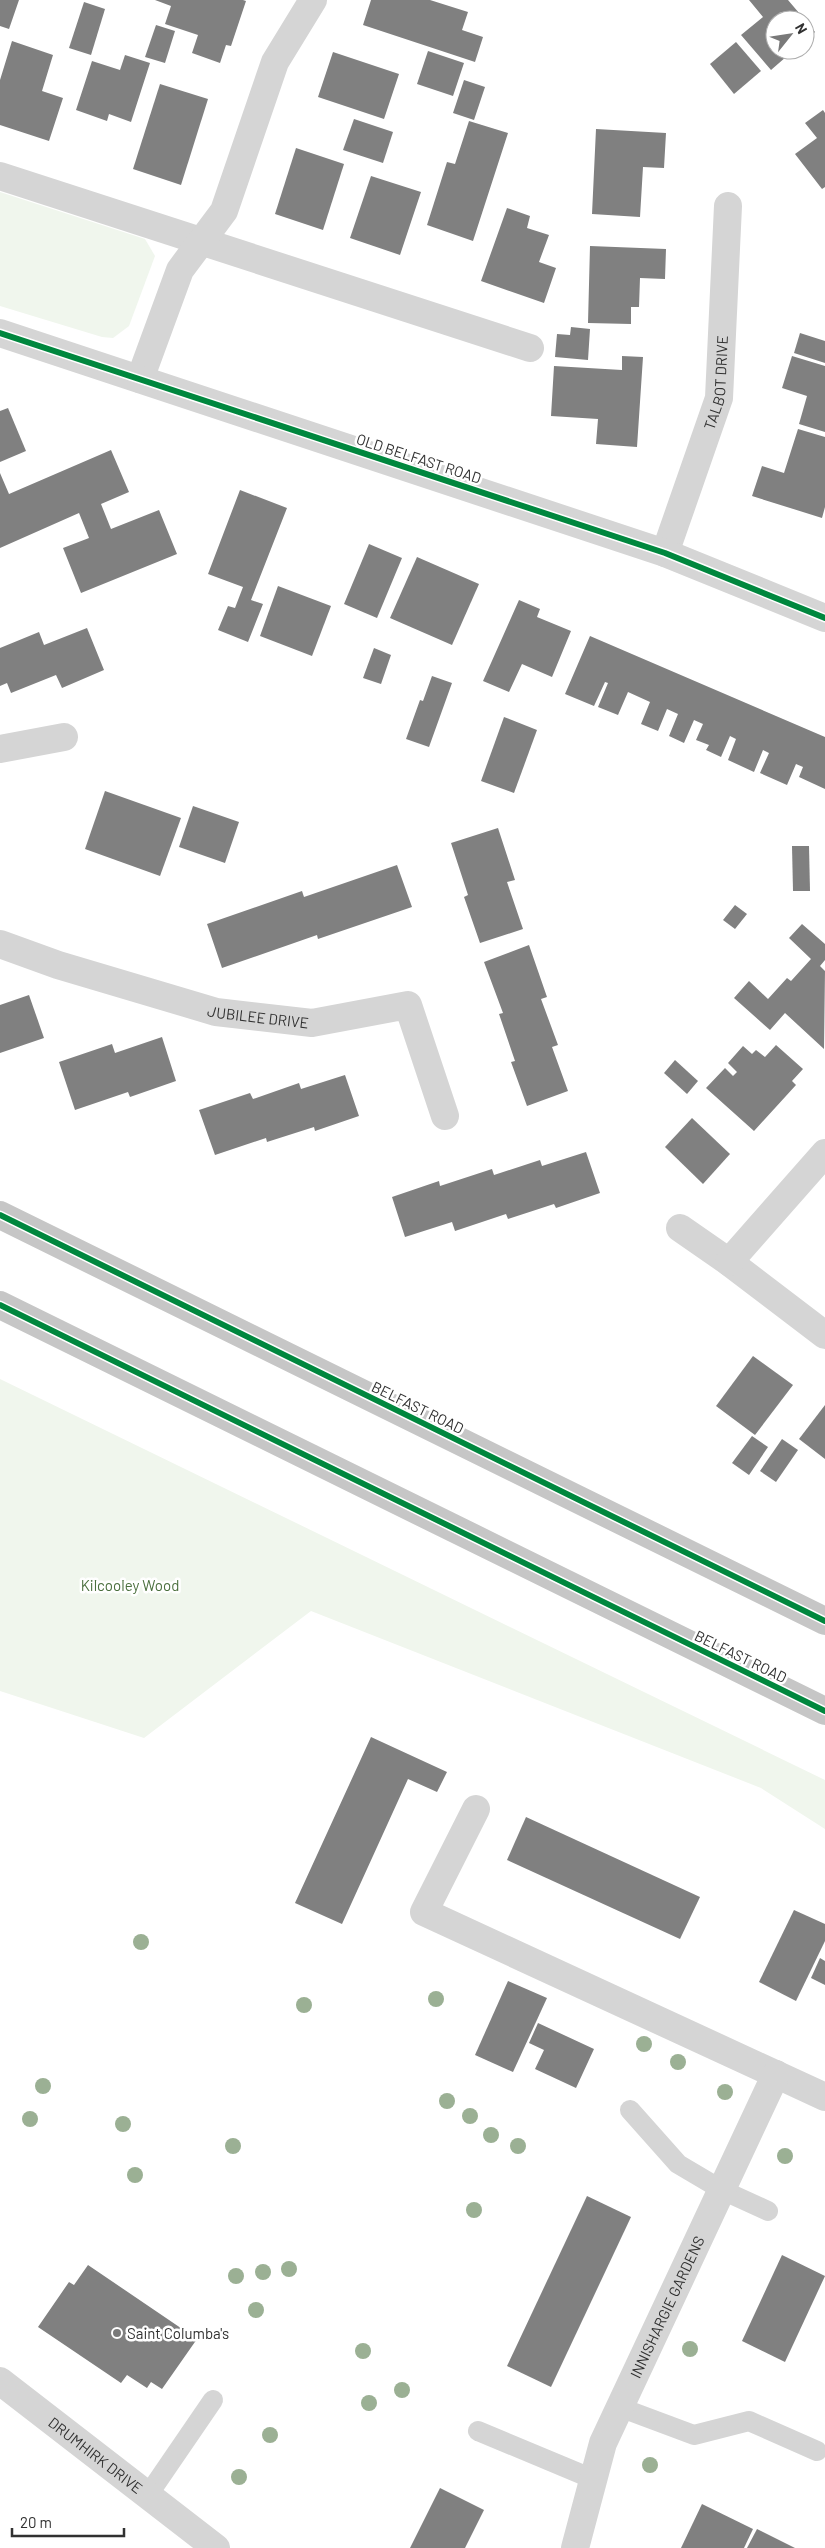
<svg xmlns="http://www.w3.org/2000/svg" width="825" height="2548" font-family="Barlow,sans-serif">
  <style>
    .green { fill: #f0f6ed }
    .building { fill: #808080 }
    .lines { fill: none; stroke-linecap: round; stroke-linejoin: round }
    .service { stroke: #d5d5d5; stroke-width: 20 }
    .minor { stroke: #d5d5d5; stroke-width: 28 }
    .tertiary { stroke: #d5d5d5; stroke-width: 28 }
    .trunk { stroke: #c6c6c6; stroke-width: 28 }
    .cycleway-casing { stroke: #fff; stroke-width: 9 }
    .cycleway { stroke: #00873e; stroke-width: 6 }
    .tree { fill: #9bb094 }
    .poi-dot { fill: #797979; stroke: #fff; stroke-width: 2 }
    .labels { text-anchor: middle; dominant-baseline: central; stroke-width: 5; stroke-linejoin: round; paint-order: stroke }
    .street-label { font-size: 15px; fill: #313131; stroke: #fff }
    .park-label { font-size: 15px; fill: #4a6f3d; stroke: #fff }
    .poi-label { font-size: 15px; fill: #313131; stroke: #fff; text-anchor: start }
  </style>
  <rect width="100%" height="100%" fill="#fff"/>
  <g class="green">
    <path d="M0,192l145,47 10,17 -26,70 -16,12 -11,-1 -102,-31z"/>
    <path d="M0,1379l825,401v49l-64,-41 -450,-177 -167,127 -144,-47z"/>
  </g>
  <g class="building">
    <path d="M0,0h19l-10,29 -9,-3z"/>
    <path d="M155,0h88l3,1 -15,45 -5,-1 -6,18 -28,-10 6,-18 -33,-11 6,-18z"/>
    <path d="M371,0h59l38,12 -6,18 21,7 -8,25 -112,-37z"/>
    <path d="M749,0h39l17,20h-30v30h19l-23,20 -30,-35 22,-18z"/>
    <path d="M84,2l21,7 -14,46 -22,-7z"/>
    <path d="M805,20l10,12 -10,9z"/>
    <path d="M156,25l19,6 -10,32 -20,-6z"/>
    <path d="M12,41l41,14 -11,36 21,7 -14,43 -49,-16v-45z"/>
    <path d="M736,42l25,29 -27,23 -24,-30z"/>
    <path d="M428,51l36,12 -11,33 -36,-12z"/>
    <path d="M333,52l66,22 -15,45 -66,-22z"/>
    <path d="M125,55l25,8 -19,59 -22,-8 -2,7 -31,-11 16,-49 28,9z"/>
    <path d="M464,80l21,7 -11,33 -21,-7z"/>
    <path d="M160,84l48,15 -27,86 -48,-16z"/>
    <path d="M823,110l2,3v74l-3,2 -27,-35 22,-16 -12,-15z"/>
    <path d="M354,119l39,13 -10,31 -40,-13z"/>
    <path d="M469,121l39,12 -35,108 -46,-16 20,-63 8,2z"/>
    <path d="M596,129l70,4 -2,35 -21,-1 -3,50 -48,-3z"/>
    <path d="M296,148l48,16 -21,66 -48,-16z"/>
    <path d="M371,176l50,16 -21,63 -50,-17z"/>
    <path d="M507,208l23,8 -3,12 22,7 -10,27 17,6 -12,35 -63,-22z"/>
    <path d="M590,246l76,3 -1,30 -25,-1 -1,29h-8v17l-43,-1z"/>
    <path d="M571,327l19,2 -2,31 -33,-3 2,-23 13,1z"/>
    <path d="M800,333l25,8v22l-31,-10z"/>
    <path d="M622,356l21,1 -6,90 -41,-3 2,-25 -47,-3 3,-50 68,4z"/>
    <path d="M792,356l33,10v66l-26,-8 8,-28 -25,-8z"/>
    <path d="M8,408l18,43 -26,11v-51z"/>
    <path d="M798,429l27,8v70l-3,11 -70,-22 10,-30 22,7z"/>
    <path d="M111,450l18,42 -28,12 10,25 48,-19 18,44 -96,39 -18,-45 26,-10 -10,-25 -79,35v-75l9,21z"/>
    <path d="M240,490l47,18 -36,92 12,4 -15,38 -30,-12 10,-24 7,2 8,-21 -35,-13z"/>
    <path d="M369,544l33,14 -25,60 -33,-14z"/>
    <path d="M417,557l62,27 -27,61 -62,-27z"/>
    <path d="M278,586l53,20 -19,50 -52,-20z"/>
    <path d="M519,600l21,9 -3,8 34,14 -19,46 -30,-13 -13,28 -26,-11z"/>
    <path d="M87,628l17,42 -42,18 -6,-13 -45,18 -4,-10 -7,3v-38l39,-16 5,13z"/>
    <path d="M590,636l235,101v52l-26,-12 4,-10 -7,-3 -9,21 -27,-12 9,-20 -6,-3 -9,22 -26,-12 8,-21 -6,-3 -9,21 -15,-7 3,-5 -13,-5 7,-16 -9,-4 -10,23 -15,-7 9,-22 -11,-5 -9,22 -17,-7 9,-22 -22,-10 -10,23 -20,-8 10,-24 -3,-1 -11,24 -29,-12z"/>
    <path d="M374,648l17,7 -10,29 -18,-6z"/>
    <path d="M432,676l20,7 -23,64 -23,-8 14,-39 3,1z"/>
    <path d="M504,717l33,13 -23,63 -33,-12z"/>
    <path d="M105,791l76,27 -21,58 -75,-27z"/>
    <path d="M193,806l46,16 -14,41 -46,-16z"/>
    <path d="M498,828l17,52 -8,2 16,47 -43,14 -16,-46 4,-2 -17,-52z"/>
    <path d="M792,846h17l1,45h-17z"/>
    <path d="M397,865l15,42 -94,32 -1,-4 -95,33 -15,-44 95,-33 2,6z"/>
    <path d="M735,905l12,9 -12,15 -12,-9z"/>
    <path d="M802,924l23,20v16l-5,6 5,5 -1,78 -39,-36 -15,17 -36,-32 15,-17 19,18 19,-21 4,3 20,-22 -22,-21z"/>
    <path d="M529,945l18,52 -6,2 17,46 -6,2 16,44 -41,15 -16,-44 4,-1 -16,-47 4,-1 -19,-51z"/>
    <path d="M29,995l15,43 -44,15v-48z"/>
    <path d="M162,1037l14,44 -46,16 -2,-5 -53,18 -16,-48 53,-18 3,9z"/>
    <path d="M776,1045l27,24 -11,12 4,4 -42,46 -48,-43 19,-20 8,8 4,-4 -9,-9 15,-17 9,8 4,-4 9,7z"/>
    <path d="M675,1060l23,21 -11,13 -23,-21z"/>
    <path d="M345,1075l14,41 -44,15 -1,-4 -47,15 -1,-4 -51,17 -16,-45 51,-17 3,6 46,-16 2,6z"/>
    <path d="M692,1118l38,36 -27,30 -38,-37z"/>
    <path d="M586,1152l14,41 -44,15 -2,-4 -46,15 -2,-5 -51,17 -3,-9 -47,15 -13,-40 47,-16 1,5 52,-17 2,6 46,-15 2,6z"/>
    <path d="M753,1356l40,29 -38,50 -39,-29z"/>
    <path d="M825,1405v54l-26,-20z"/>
    <path d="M752,1436l16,11 -19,28 -17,-12z"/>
    <path d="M782,1439l16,11 -22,32 -16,-11z"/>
    <path d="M371,1737l76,35 -10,20 -29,-13 -66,145 -47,-21z"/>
    <path d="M526,1817l174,80 -20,42 -173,-79z"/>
    <path d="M794,1910l31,14v17l-29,60 -37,-19z"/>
    <path d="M820,1958l5,3v24l-14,-7z"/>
    <path d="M508,1981l39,17 -34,74 -38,-17z"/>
    <path d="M538,2023l56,26 -18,39 -41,-19 9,-19 -15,-7z"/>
    <path d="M587,2196l44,21 -80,170 -44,-21z"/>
    <path d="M782,2255l43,21 -40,86 -43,-21z"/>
    <path d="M88,2265l109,74 -35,50 -11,-7 -4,6 -20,-13 -6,8 -83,-56 31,-45 5,3z"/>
    <path d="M440,2488l44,22 -19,38h-55z"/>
    <path d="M702,2504l51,25 -9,19h-63z"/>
    <path d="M757,2529l38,19h-48z"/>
  </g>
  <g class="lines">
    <g class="service">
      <path d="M630,2110l48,54 44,26 46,21"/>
      <path d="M619,2407l75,28 55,-14 68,30"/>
      <path d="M478,2431l115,48"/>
      <path d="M148,2495l65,-95"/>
    </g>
    <g class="minor">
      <path d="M0,176l530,172"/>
      <path d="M140,379l40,-109 44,-59 51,-149 38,-62"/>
      <path id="s1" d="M665,553l54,-155 9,-192"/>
      <path d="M0,749l64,-12"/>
      <path id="s2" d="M0,944l58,21 158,47 96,11 96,-18 37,111"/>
      <path d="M680,1228l49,34 96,73"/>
      <path d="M729,1262l96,-109"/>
      <path d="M476,1809l-52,103 401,185"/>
      <path id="s3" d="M0,2381l216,167"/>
      <path id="s4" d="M575,2548l28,-105 173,-369"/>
    </g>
    <path class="tertiary" d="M0,333l665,220 160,65"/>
    <g class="trunk">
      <path d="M0,1215l825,406"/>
      <path d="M0,1305l825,406"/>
    </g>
    <defs>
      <g id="cycleway">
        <path d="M0,333l665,220 160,65"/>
        <path d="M0,1215l825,406"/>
        <path d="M0,1305l825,406"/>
      </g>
    </defs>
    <use href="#cycleway" class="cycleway-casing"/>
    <use href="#cycleway" class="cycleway"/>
  </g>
  <g class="tree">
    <circle cx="141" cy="1942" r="8"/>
    <circle cx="436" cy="1999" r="8"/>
    <circle cx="304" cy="2005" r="8"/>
    <circle cx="644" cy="2044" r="8"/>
    <circle cx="678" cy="2062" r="8"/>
    <circle cx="43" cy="2086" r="8"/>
    <circle cx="725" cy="2092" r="8"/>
    <circle cx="447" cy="2101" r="8"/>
    <circle cx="470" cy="2116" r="8"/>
    <circle cx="30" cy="2119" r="8"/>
    <circle cx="123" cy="2124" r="8"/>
    <circle cx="491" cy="2135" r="8"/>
    <circle cx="233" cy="2146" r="8"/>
    <circle cx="518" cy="2146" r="8"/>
    <circle cx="785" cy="2156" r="8"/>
    <circle cx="135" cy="2175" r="8"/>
    <circle cx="474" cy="2210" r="8"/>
    <circle cx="289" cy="2269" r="8"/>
    <circle cx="263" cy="2272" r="8"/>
    <circle cx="236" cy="2276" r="8"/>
    <circle cx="256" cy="2310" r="8"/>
    <circle cx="690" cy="2349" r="8"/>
    <circle cx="363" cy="2351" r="8"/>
    <circle cx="402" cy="2390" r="8"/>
    <circle cx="369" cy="2403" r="8"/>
    <circle cx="270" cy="2435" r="8"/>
    <circle cx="650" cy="2465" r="8"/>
    <circle cx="239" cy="2477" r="8"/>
  </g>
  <circle class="poi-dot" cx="117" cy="2333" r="5"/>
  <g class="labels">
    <g class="street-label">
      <text stroke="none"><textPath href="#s1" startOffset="179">TALBOT DRIVE</textPath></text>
      <text transform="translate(419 458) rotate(18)">OLD BELFAST ROAD</text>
      <text stroke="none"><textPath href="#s2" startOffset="269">JUBILEE DRIVE</textPath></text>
      <text transform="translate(418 1407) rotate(26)">BELFAST ROAD</text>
      <text transform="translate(741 1656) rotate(26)">BELFAST ROAD</text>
      <text stroke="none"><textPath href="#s4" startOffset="259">INNISHARGIE GARDENS</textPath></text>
      <text stroke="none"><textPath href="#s3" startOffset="121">DRUMHIRK DRIVE</textPath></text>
    </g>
    <g class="park-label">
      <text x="130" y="1585">Kilcooley Wood</text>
    </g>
    <g class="poi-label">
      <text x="127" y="2333">Saint Columba's</text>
    </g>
  </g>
  <g transform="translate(790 35) rotate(60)"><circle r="24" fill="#ffffff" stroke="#adadad"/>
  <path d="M0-4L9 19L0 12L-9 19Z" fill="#797979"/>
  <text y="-8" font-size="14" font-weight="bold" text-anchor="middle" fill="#313131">N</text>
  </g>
  <path d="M12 2528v8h112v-8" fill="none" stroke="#313131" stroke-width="2.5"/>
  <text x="20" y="2528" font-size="15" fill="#313131" stroke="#ffffff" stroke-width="4" paint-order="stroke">20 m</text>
</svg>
